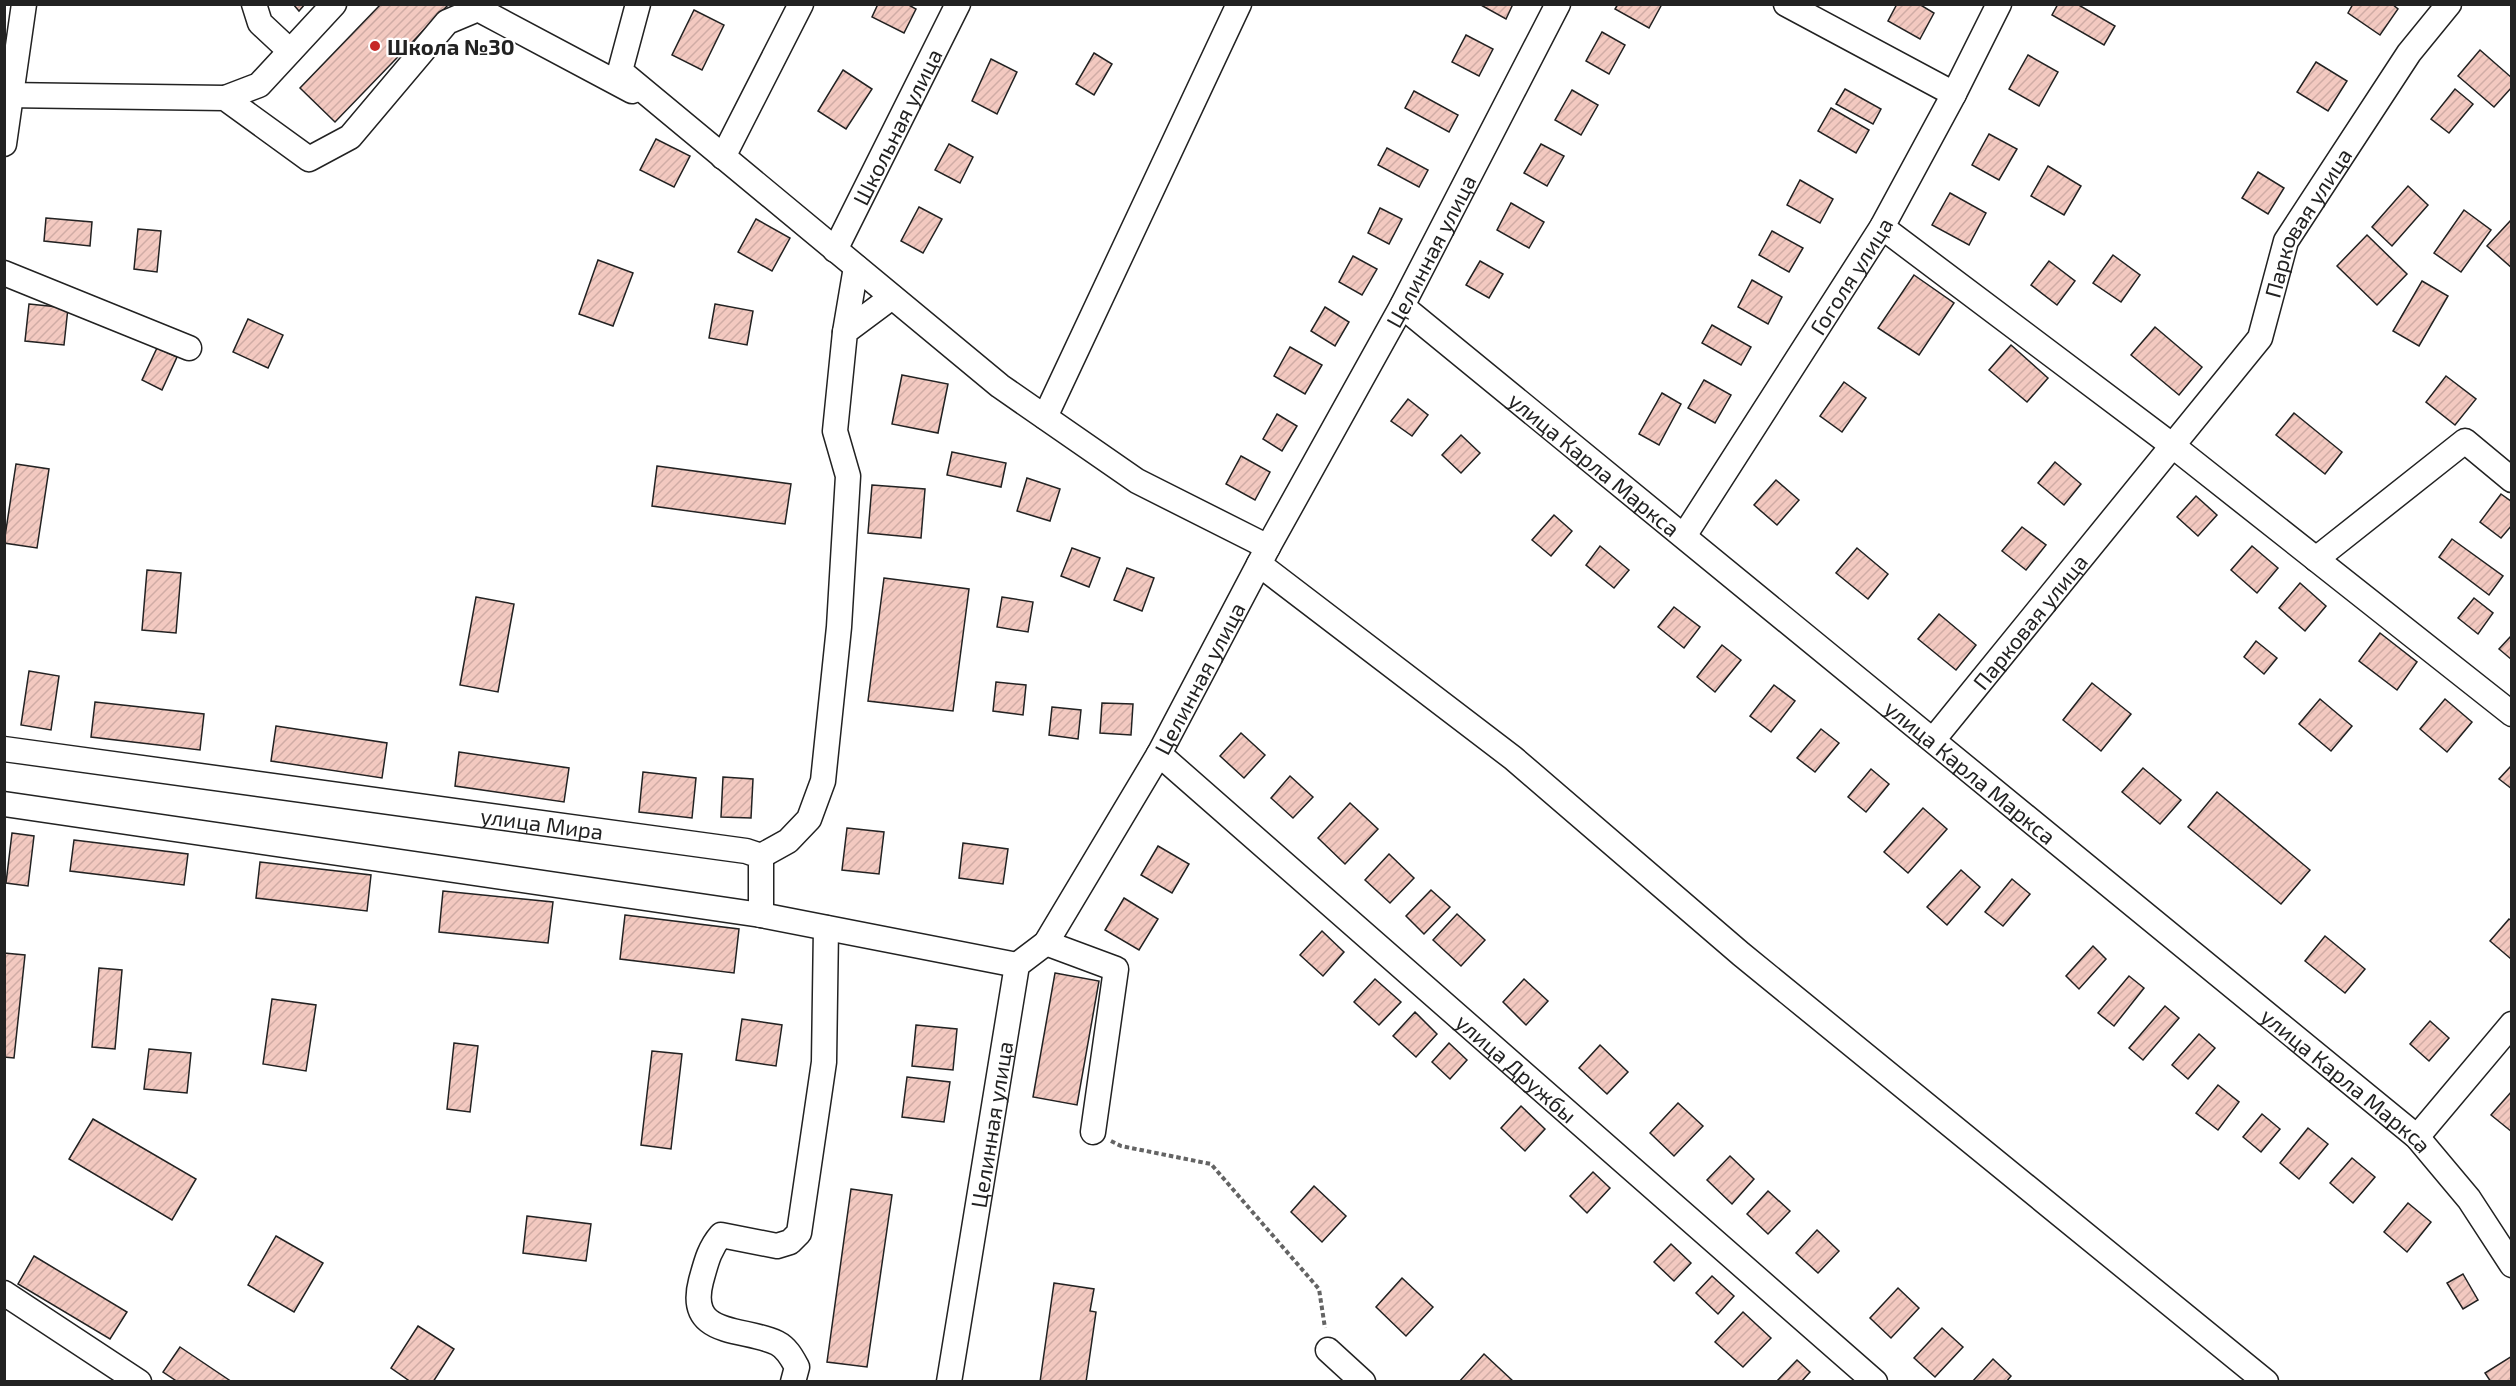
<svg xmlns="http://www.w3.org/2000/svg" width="2516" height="1386" font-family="'Exo 2',sans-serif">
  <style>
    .building { fill: url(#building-hatch); stroke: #222; stroke-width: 1.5 }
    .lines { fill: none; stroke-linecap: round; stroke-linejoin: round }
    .minor-casing { stroke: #222; stroke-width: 27 }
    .path { stroke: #646464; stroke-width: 4; stroke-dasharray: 4.5 3; stroke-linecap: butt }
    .minor { stroke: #fff; stroke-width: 24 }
    .poi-dot { fill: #c62828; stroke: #fff; stroke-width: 2 }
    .labels { text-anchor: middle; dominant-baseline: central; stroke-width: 4.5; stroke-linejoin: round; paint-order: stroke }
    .poi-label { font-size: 22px; font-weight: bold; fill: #222; stroke: #fff; text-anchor: start }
    .street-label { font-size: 22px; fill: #222; stroke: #fff }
  </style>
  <defs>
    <pattern id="building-hatch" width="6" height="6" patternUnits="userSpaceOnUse" patternTransform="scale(1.5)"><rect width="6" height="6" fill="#f3c9c0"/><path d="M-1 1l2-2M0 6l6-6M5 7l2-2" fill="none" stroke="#d0aca5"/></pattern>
  </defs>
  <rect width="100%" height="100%" fill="#fff"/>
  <g class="building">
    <path d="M293,4h12l-6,7z"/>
    <path d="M381,4h68l-114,118 -35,-34z"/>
    <path d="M878,4h29l9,5 -12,24 -32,-16z"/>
    <path d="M1479,4h34l-7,15z"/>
    <path d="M1618,4h44l-13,24 -34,-19z"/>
    <path d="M1897,4h22l15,9 -14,26 -32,-18z"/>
    <path d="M2058,4h19l38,22 -11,19 -52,-30z"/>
    <path d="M2353,4h39l6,5 -18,26 -32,-22z"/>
    <path d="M694,10l30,15 -22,45 -30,-15z"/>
    <path d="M1602,32l23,13 -16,29 -23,-13z"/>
    <path d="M1466,35l27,14 -14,27 -27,-14z"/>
    <path d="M2480,50l32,28v9l-18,20 -36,-31z"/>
    <path d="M1094,53l18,11 -18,31 -18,-11z"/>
    <path d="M2028,55l30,17 -19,34 -30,-17z"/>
    <path d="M991,59l26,13 -20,42 -25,-13z"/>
    <path d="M2316,62l31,19 -19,30 -31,-19z"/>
    <path d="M843,70l29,19 -26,40 -28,-18z"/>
    <path d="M1845,89l36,20 -8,15 -37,-20z"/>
    <path d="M2455,89l18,15 -24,29 -18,-14z"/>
    <path d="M1572,90l26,15 -17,30 -26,-15z"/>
    <path d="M1414,91l44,24 -9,17 -44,-24z"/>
    <path d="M1831,108l38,22 -13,23 -38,-22z"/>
    <path d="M1989,134l28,15 -18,31 -27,-15z"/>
    <path d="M656,139l34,17 -16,31 -34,-17z"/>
    <path d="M949,144l24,13 -13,26 -25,-13z"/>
    <path d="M1541,144l23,12 -17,30 -23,-13z"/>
    <path d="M1387,148l41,22 -9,17 -41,-22z"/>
    <path d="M2048,166l33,20 -17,29 -33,-19z"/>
    <path d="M2258,172l26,16 -16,26 -26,-16z"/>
    <path d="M1800,180l33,19 -13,24 -33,-18z"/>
    <path d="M2408,186l20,19 -36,41 -20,-19z"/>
    <path d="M1950,193l36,20 -17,32 -37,-20z"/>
    <path d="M1511,203l33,19 -15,26 -32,-18z"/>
    <path d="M919,207l23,12 -19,34 -22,-12z"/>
    <path d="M1380,208l22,11 -13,25 -21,-11z"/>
    <path d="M2464,210l27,20 -30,42 -27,-19z"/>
    <path d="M46,218l46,4 -2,24 -46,-5z"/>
    <path d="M756,219l34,19 -18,33 -34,-19z"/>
    <path d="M2512,219v49l-25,-22z"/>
    <path d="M138,229l23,2 -4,41 -23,-3z"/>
    <path d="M1772,231l31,17 -14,24 -30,-17z"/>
    <path d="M2367,235l40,39 -30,31 -40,-39z"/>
    <path d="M2113,255l27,20 -19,27 -28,-19z"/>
    <path d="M1353,256l24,13 -15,26 -23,-13z"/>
    <path d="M598,260l35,13 -20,53 -34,-12z"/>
    <path d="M1480,261l23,13 -14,24 -23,-13z"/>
    <path d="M2049,261l26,20 -18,24 -26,-20z"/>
    <path d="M1914,275l40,28 -35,52 -41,-27z"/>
    <path d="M1752,280l30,17 -14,27 -30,-17z"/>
    <path d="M2422,281l26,15 -29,50 -26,-15z"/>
    <path d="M29,304l39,4 -4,37 -39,-4z"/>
    <path d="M715,304l38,7 -6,34 -38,-7z"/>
    <path d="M1325,307l24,15 -14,24 -24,-15z"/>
    <path d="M248,319l35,16 -15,33 -35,-16z"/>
    <path d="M1712,325l39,22 -10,18 -39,-22z"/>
    <path d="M2155,327l47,40 -23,28 -48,-40z"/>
    <path d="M2011,345l37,33 -21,24 -38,-32z"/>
    <path d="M1290,347l32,18 -17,29 -31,-18z"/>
    <path d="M157,348l20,9 -15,33 -20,-10z"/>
    <path d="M902,375l46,9 -10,49 -46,-9z"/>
    <path d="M2446,376l30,23 -21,26 -29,-23z"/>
    <path d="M1704,380l27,15 -16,28 -27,-15z"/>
    <path d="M1844,382l22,16 -24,34 -22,-16z"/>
    <path d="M1662,393l19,11 -22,41 -20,-11z"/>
    <path d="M1408,399l20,16 -16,21 -21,-15z"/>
    <path d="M2294,413l48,39 -17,22 -49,-39z"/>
    <path d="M1277,414l20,12 -15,25 -19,-12z"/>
    <path d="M1461,435l19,18 -19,20 -19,-18z"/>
    <path d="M952,452l54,11 -5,24 -54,-12z"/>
    <path d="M1241,456l29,16 -15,28 -29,-16z"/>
    <path d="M2055,462l26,22 -17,21 -26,-22z"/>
    <path d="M16,464l33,5 -12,79 -33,-5z"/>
    <path d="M657,466l134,18 -6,40 -133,-18z"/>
    <path d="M1027,478l33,11 -10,32 -33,-10z"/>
    <path d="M1776,480l23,20 -22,25 -23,-20z"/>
    <path d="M872,485l53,4 -4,49 -53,-5z"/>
    <path d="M2501,494l11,8v23l-11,13 -21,-16z"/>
    <path d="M2196,496l21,19 -19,21 -21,-19z"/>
    <path d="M1554,515l18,16 -21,25 -19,-16z"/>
    <path d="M2022,527l24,18 -20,25 -24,-19z"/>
    <path d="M2452,539l51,37 -14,19 -50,-38z"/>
    <path d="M1600,546l29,24 -15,18 -28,-23z"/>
    <path d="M2252,546l26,22 -21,25 -26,-23z"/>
    <path d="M1072,548l28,10 -11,29 -28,-11z"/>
    <path d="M1857,548l31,26 -20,25 -32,-26z"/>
    <path d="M1127,568l27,10 -12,33 -28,-11z"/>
    <path d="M147,570l34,3 -5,60 -34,-3z"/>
    <path d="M884,578l85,11 -16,122 -85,-10z"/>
    <path d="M2300,583l26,23 -21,25 -26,-23z"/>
    <path d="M476,597l38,7 -16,88 -38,-7z"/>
    <path d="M1002,597l31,5 -5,30 -31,-5z"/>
    <path d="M2474,598l19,15 -15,21 -20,-16z"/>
    <path d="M1674,607l26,20 -16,21 -26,-21z"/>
    <path d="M1939,614l37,31 -20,25 -38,-31z"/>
    <path d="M2380,633l37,29 -20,28 -38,-29z"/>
    <path d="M2512,635v25l-13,-11z"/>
    <path d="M2256,641l21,17 -13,16 -20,-17z"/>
    <path d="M1722,645l19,15 -26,32 -18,-15z"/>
    <path d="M29,671l30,5 -8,54 -30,-5z"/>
    <path d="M996,682l30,3 -3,30 -30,-4z"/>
    <path d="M2092,683l39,31 -30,37 -38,-31z"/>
    <path d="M1774,685l21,16 -24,31 -21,-16z"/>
    <path d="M2320,699l32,27 -21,25 -32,-27z"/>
    <path d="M2445,699l27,23 -25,30 -27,-23z"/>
    <path d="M95,702l109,12 -4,36 -109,-13z"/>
    <path d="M1102,703l31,1 -2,31 -31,-2z"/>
    <path d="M1052,707l29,3 -3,29 -29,-4z"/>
    <path d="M276,726l111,17 -5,35 -111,-17z"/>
    <path d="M1821,729l18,14 -24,29 -18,-14z"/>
    <path d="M1241,733l24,22 -21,23 -24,-22z"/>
    <path d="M459,752l110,16 -5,34 -109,-16z"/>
    <path d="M2512,765v24l-13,-10z"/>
    <path d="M2143,768l38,32 -21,24 -38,-32z"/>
    <path d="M1871,769l18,15 -23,28 -18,-15z"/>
    <path d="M643,772l53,6 -4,40 -53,-6z"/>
    <path d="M1290,776l23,21 -20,21 -22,-20z"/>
    <path d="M723,777l30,2 -2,39 -30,-1z"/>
    <path d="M2217,792l93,78 -29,34 -93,-77z"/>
    <path d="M1350,803l28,26 -33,35 -27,-26z"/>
    <path d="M1923,808l24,21 -39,44 -24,-21z"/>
    <path d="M847,828l37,4 -5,42 -37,-4z"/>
    <path d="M12,833l22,3 -6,50 -22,-3z"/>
    <path d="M74,840l114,14 -4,31 -114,-14z"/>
    <path d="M963,843l45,6 -5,35 -44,-6z"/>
    <path d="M1158,846l31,18 -17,29 -31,-18z"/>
    <path d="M1389,854l25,24 -24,25 -25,-23z"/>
    <path d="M260,862l111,13 -4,36 -111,-13z"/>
    <path d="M1961,870l19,17 -33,38 -20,-18z"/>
    <path d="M2012,879l18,15 -27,32 -18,-14z"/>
    <path d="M1431,890l19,17 -26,27 -18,-18z"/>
    <path d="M443,891l110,11 -5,41 -109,-11z"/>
    <path d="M1124,898l34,21 -19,31 -34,-20z"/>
    <path d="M1457,914l28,26 -24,26 -28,-26z"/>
    <path d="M625,915l114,14 -5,44 -114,-14z"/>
    <path d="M2509,919l3,2 -1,38 -21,-18z"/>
    <path d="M1322,931l22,21 -21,24 -23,-21z"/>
    <path d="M2325,936l40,33 -20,24 -40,-32z"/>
    <path d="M2093,946l13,13 -27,30 -13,-13z"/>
    <path d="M4,953l21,2 -11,103 -10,-1z"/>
    <path d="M99,968l23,2 -7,79 -23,-2z"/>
    <path d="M1055,973l44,8 -22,124 -44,-8z"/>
    <path d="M2129,976l15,12 -30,38 -16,-13z"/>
    <path d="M1375,979l26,23 -22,23 -25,-23z"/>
    <path d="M1524,979l24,22 -22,24 -23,-23z"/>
    <path d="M272,999l44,6 -10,66 -43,-7z"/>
    <path d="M2165,1006l14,12 -36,42 -14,-12z"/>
    <path d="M1415,1012l22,22 -21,23 -23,-21z"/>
    <path d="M742,1019l40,6 -6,41 -40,-6z"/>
    <path d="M2430,1021l19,17 -20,23 -19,-17z"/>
    <path d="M916,1025l41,4 -4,41 -41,-4z"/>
    <path d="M2199,1034l16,14 -27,31 -16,-14z"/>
    <path d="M454,1043l24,3 -8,66 -23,-3z"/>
    <path d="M1449,1043l18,17 -17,19 -18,-17z"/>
    <path d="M1600,1045l28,27 -21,22 -28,-26z"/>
    <path d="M149,1049l42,4 -4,40 -43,-4z"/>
    <path d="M652,1051l30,3 -11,95 -30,-4z"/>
    <path d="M907,1077l43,5 -6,40 -42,-5z"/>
    <path d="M2218,1085l21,17 -21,28 -22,-17z"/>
    <path d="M2512,1091v41l-21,-17z"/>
    <path d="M1678,1103l25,23 -29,30 -24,-23z"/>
    <path d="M1521,1106l24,23 -20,22 -24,-23z"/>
    <path d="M2262,1114l18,15 -19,23 -18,-15z"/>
    <path d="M93,1119l103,60 -24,41 -103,-61z"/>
    <path d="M2308,1128l20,16 -29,35 -19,-16z"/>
    <path d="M1730,1156l24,23 -22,25 -25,-24z"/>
    <path d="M2352,1158l23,19 -22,26 -23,-20z"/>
    <path d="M1593,1172l17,16 -23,25 -17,-17z"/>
    <path d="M1314,1186l32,30 -24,26 -31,-30z"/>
    <path d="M851,1189l41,6 -25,172 -40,-5z"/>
    <path d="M1768,1191l22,20 -22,23 -21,-20z"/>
    <path d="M2408,1203l23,19 -24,30 -23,-20z"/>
    <path d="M527,1216l64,8 -5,37 -63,-8z"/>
    <path d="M1817,1230l22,21 -21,22 -22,-20z"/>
    <path d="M276,1236l47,27 -29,49 -46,-27z"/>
    <path d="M1671,1244l20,19 -17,18 -20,-19z"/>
    <path d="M34,1256l93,56 -17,27 -92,-55z"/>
    <path d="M2463,1274l15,26 -15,9 -16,-26z"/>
    <path d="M1712,1276l22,20 -16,18 -22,-21z"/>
    <path d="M1402,1278l31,29 -27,29 -30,-29z"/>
    <path d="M1054,1283l40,6 -4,22 6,1 -10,70h-46z"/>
    <path d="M1898,1288l21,20 -28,30 -21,-20z"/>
    <path d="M1743,1312l28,26 -28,29 -28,-25z"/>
    <path d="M418,1326l36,23 -21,33h-22l-20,-14z"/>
    <path d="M1942,1328l21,19 -28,30 -21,-19z"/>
    <path d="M180,1347l52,35h-54l-15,-10z"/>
    <path d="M1484,1354l30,28h-55z"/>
    <path d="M2512,1356v26h-21l-6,-9z"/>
    <path d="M1993,1359l18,17 -5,6h-34z"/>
    <path d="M1797,1360l13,12 -9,10h-25z"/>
  </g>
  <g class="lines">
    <defs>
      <g id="minor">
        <path d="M254,4l6,19 30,28"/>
        <path d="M638,4l-18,67 380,315 137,95 131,66"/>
        <path d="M1786,4l168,90"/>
        <path d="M4,95l221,3 84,61 41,-22 97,-115 31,-13 154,82"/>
        <path d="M225,98l34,-13 75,-81"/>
        <path d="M4,144l20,-140"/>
        <path d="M723,157l78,-153"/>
        <path d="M1882,227l291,219 339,268"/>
        <path id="s1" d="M835,250l123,-246"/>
        <path d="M4,273l185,75"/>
        <path id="s2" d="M1402,306l1015,831 52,62 43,66"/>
        <path d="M845,332l11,-65"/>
        <path d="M1045,417l194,-413"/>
        <path id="s3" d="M1684,536l198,-309 72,-133 45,-90"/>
        <path d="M2316,559l149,-118 47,39"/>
        <path d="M1259,564l254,194 228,196 525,428"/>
        <path id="s4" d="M1933,740l327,-402 26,-97 123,-188 40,-49"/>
        <path id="s5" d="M4,749l742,102 15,5v59"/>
        <path id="s6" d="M1159,754l716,628"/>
        <path d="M4,804l757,111 256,50"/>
        <path d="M761,856l27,-15 21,-22 14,-38 16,-154 9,-151 -13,-45 10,-99 47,-35"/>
        <path d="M1046,943l70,26 -23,163"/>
        <path d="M2417,1137l95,-113"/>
        <path d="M4,1293l135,89"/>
        <path d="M1328,1350l35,32"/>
        <path d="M793,1382l4,-15c-5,-9 -10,-19 -20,-24 -33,-16 -91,-5 -76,-62 5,-18 8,-32 20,-46l56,11 13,-4 9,-9 25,-171 2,-134"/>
        <path id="s7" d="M949,1382l68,-417 29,-22 113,-189 109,-207 134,-241 156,-302"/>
      </g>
    </defs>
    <use href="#minor" class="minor-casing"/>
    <path class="path" d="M1111,1141l10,5 90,18 108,125 6,39"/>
    <use href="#minor" class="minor"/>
  </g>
  <circle class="poi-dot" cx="375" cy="46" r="6"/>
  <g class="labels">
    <g class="poi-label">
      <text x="387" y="46">Школа №30</text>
    </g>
    <g class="street-label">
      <text stroke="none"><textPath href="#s1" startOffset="138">Школьная улица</textPath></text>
      <text stroke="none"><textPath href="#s4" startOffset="644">Парковая улица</textPath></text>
      <text stroke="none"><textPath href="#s7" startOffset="1251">Целинная улица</textPath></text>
      <text stroke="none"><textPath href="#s3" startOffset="309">Гоголя улица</textPath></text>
      <text stroke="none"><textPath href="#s2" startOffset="249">улица Карла Маркса</textPath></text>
      <text stroke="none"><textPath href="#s4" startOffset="153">Парковая улица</textPath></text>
      <text stroke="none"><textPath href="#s7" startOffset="765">Целинная улица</textPath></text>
      <text stroke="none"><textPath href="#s2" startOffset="735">улица Карла Маркса</textPath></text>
      <text stroke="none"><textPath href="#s5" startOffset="543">улица Мира</textPath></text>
      <text stroke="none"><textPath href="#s6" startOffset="476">улица Дружбы</textPath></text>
      <text stroke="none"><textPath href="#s2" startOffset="1221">улица Карла Маркса</textPath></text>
      <text stroke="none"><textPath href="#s7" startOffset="261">Целинная улица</textPath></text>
    </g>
  </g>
  <rect width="2516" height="1386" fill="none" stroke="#222222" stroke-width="12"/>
</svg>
